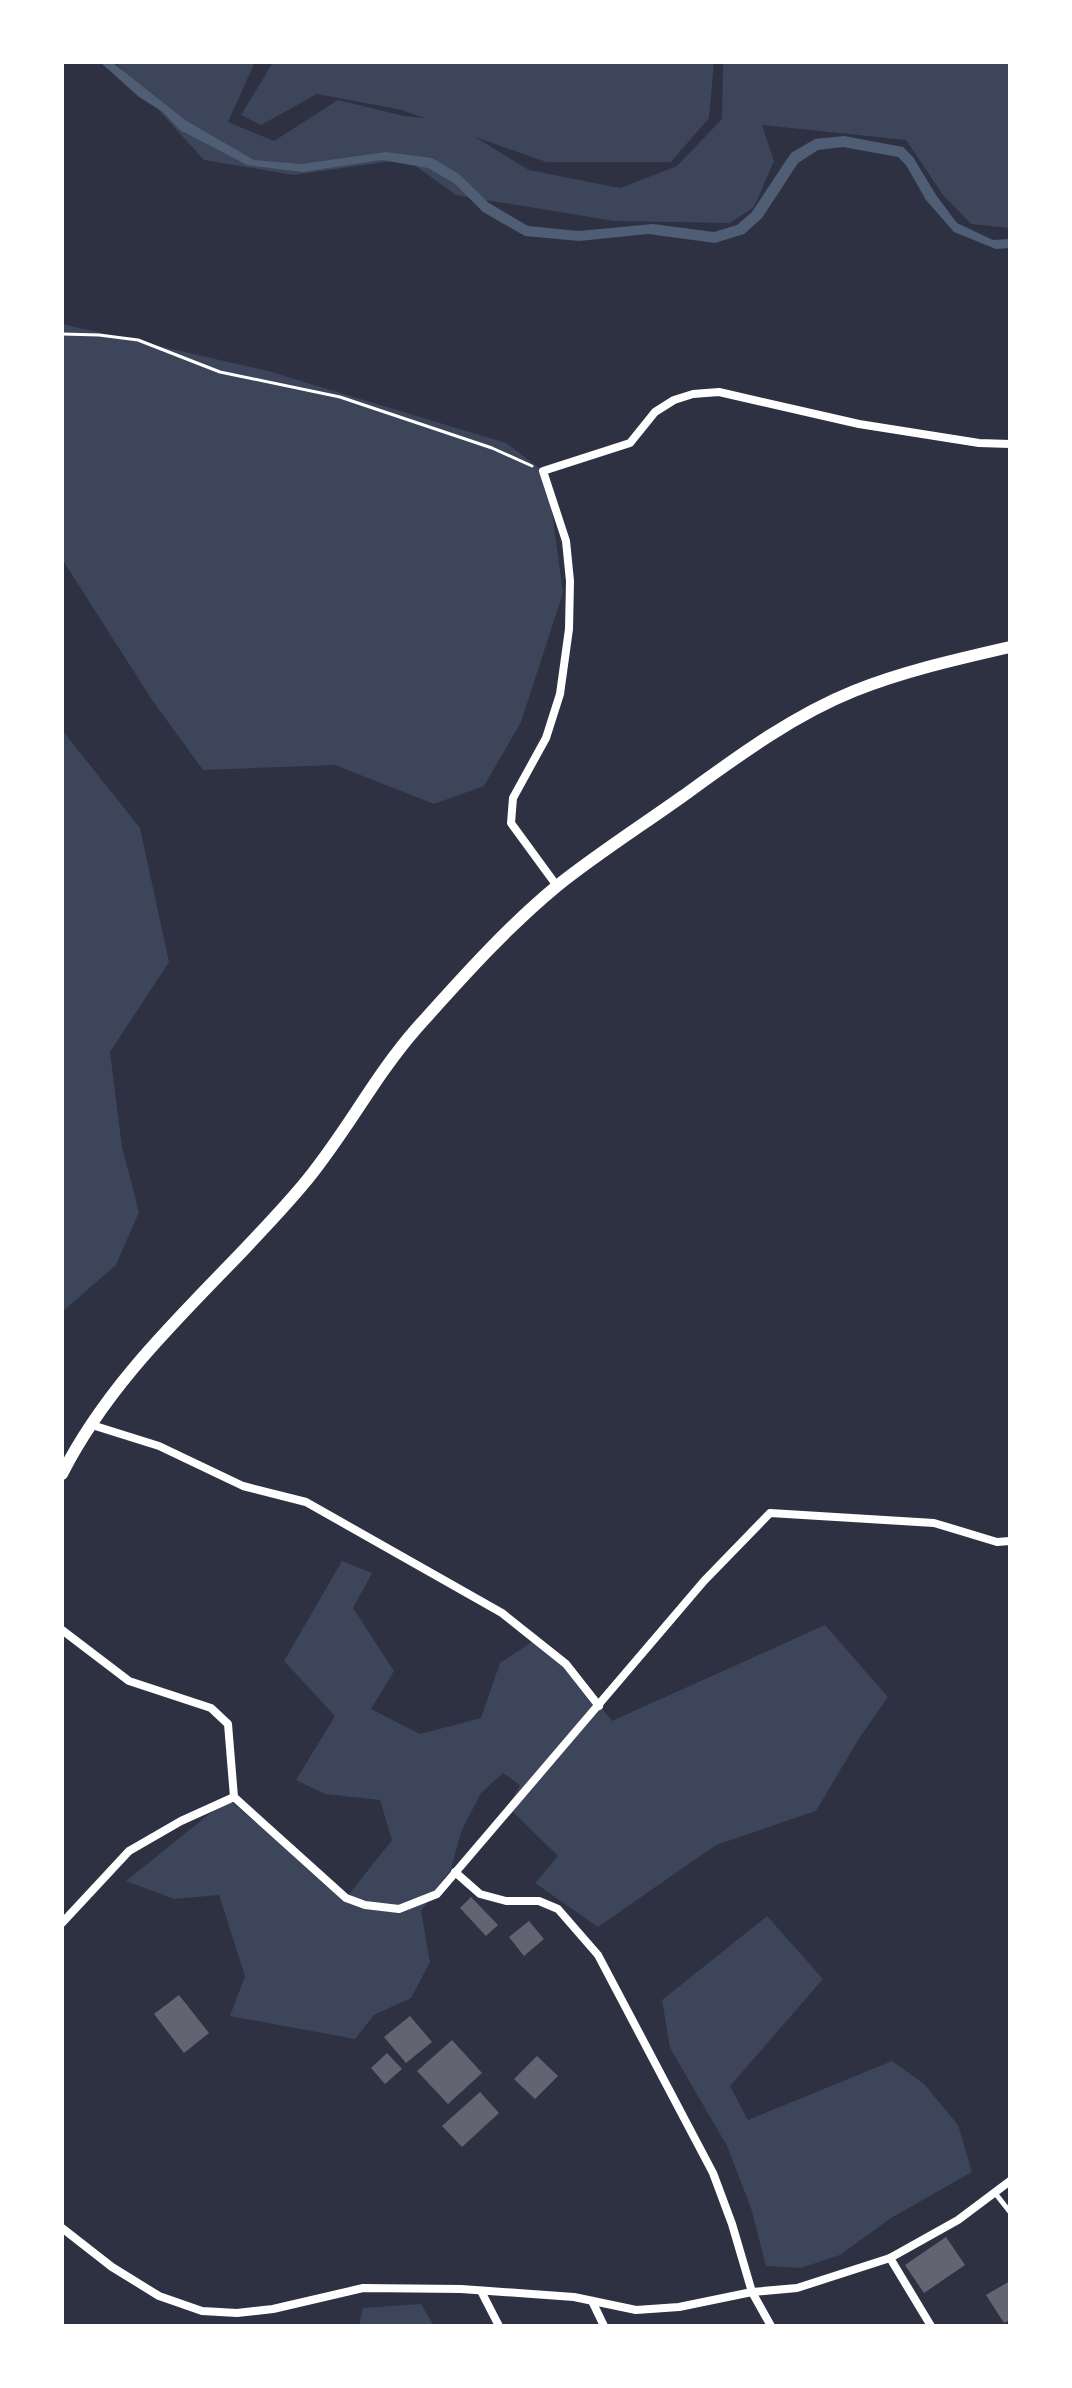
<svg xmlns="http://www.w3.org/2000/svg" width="1072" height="2388" font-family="Manrope,sans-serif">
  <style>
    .green { fill: #3c4559 }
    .water { fill: #4f5d75 }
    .building { fill: #626471 }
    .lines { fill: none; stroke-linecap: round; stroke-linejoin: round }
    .path { stroke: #fff; stroke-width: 3 }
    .service { stroke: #fff; stroke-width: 5 }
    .minor { stroke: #fff; stroke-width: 8 }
    .tertiary { stroke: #fff; stroke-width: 12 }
  </style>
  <rect width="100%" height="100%" fill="#2d3142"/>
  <g class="green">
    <path d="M115,62h140l-27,60 46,19 64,-41 66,16 20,2 -22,-8 -85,-16 -56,31 -20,-10 32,-53h441l-5,56 -38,44h-125l-71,-25 54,33 91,18 57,-22 45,-47 1,-57h287v166l-39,-4 -28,-29 -37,-55 -144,-15 12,36 -20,46 -24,16 -116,-2 -158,-26 -50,-36 -112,16 -90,-15z"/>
    <path d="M62,324l206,47 238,72 41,31 16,119 -42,129 -37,64 -50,18 -99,-39 -132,5 -51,-70 -90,-141z"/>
    <path d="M62,730l78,98 29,134 -59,90 12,95 17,65 -23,53 -54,47z"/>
    <path d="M342,1561l30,12 -19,35 41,63 -23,38 49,25 61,-16 19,-55 38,-25 28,26 46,57 213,-96 63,72 -30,43 -42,71 -100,34 -118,82 -63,-44 23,-27 -50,-49 12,-22 -17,-12 -22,20 -20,39 -10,37 -30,42 9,51 -19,36 -37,17 -19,24 -125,-23 15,-40 -26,-81 -45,4 -48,-18 102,-82 118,99 46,-58 -12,-40 -55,-6 -29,-14 39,-64 -51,-55z"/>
    <path d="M767,1916l56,63 -93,107 18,34 144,-59 32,23 34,41 14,47 -81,46 -51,37 -39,13 -35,-2 -15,-58 -24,-62 -57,-98 -8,-48z"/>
    <path d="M421,2304l13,22 -75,-1 4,-17z"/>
  </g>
  <path class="water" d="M100,62h12l73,58 69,40 47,4 85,-12 46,6 27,16 30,29 39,23 51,5 74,-7 61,8 23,-7 15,-13 39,-59 24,-14 29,-3 59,11 10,10 23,38 21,28 36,17 17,-1v9l-14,1 -42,-17 -28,-32 -20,-35 -8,-8 -55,-10 -25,3 -20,13 -36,55 -18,16 -29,9 -67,-9 -69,7 -54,-5 -42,-24 -29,-29 -26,-15 -46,-8 -80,12 -55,-7 -67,-35 -17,-18 -24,-15z"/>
  <g class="building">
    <path d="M471,1897l27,28 -12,11 -26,-28z"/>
    <path d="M529,1921l15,18 -20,17 -15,-19z"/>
    <path d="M179,1995l30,38 -25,20 -30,-39z"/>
    <path d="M410,2016l22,26 -26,21 -22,-26z"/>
    <path d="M452,2040l30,33 -34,31 -31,-33z"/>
    <path d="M387,2053l15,16 -17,15 -14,-16z"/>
    <path d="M537,2056l21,20 -23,23 -21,-20z"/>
    <path d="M480,2092l19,21 -37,34 -20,-21z"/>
    <path d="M946,2237l19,28 -41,28 -19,-28z"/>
    <path d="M1010,2281v39l-6,3 -18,-28z"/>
  </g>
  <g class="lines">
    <path class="path" d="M62,334l37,1 39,5 82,32 120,25 152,51 40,18"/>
    <path class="service" d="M995,2193l15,19"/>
    <g class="minor">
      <path d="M557,886l-46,-63 2,-25 33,-60 14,-44 9,-65 1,-48 -4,-40 -23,-70 87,-28 25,-31 19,-12 19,-6 26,-2 140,32 120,19 31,1"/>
      <path d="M92,1425l67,21 84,40 63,16 196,111 64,51 33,42"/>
      <path d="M62,1630l67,51 82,27 17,16 6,73 112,101 19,7 34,4 38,-15 267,-313 66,-68 164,10 63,19 13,-1"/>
      <path d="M455,1872l25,22 26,7h33l19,8 40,46 115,218 19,51 20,68 19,34"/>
      <path d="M62,1923l67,-72 52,-30 53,-24"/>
      <path d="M62,2228l50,39 47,29 43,15 35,2 36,-4 90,-21 98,1 113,8 62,13 43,-3 73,-15 45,-4 93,-30 68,-38 52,-39"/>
      <path d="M890,2258l41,68"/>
      <path d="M481,2291l18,35"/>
      <path d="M592,2301l12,25"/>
    </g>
    <path class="tertiary" d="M62,1474c58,-114 159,-192 240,-288 42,-49 71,-108 114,-157 44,-49 90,-101 141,-143 40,-32 84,-60 126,-90 54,-39 109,-80 171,-105 50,-20 104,-32 156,-44"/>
  </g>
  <rect width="1072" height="2388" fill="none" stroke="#ffffff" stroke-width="128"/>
</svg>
